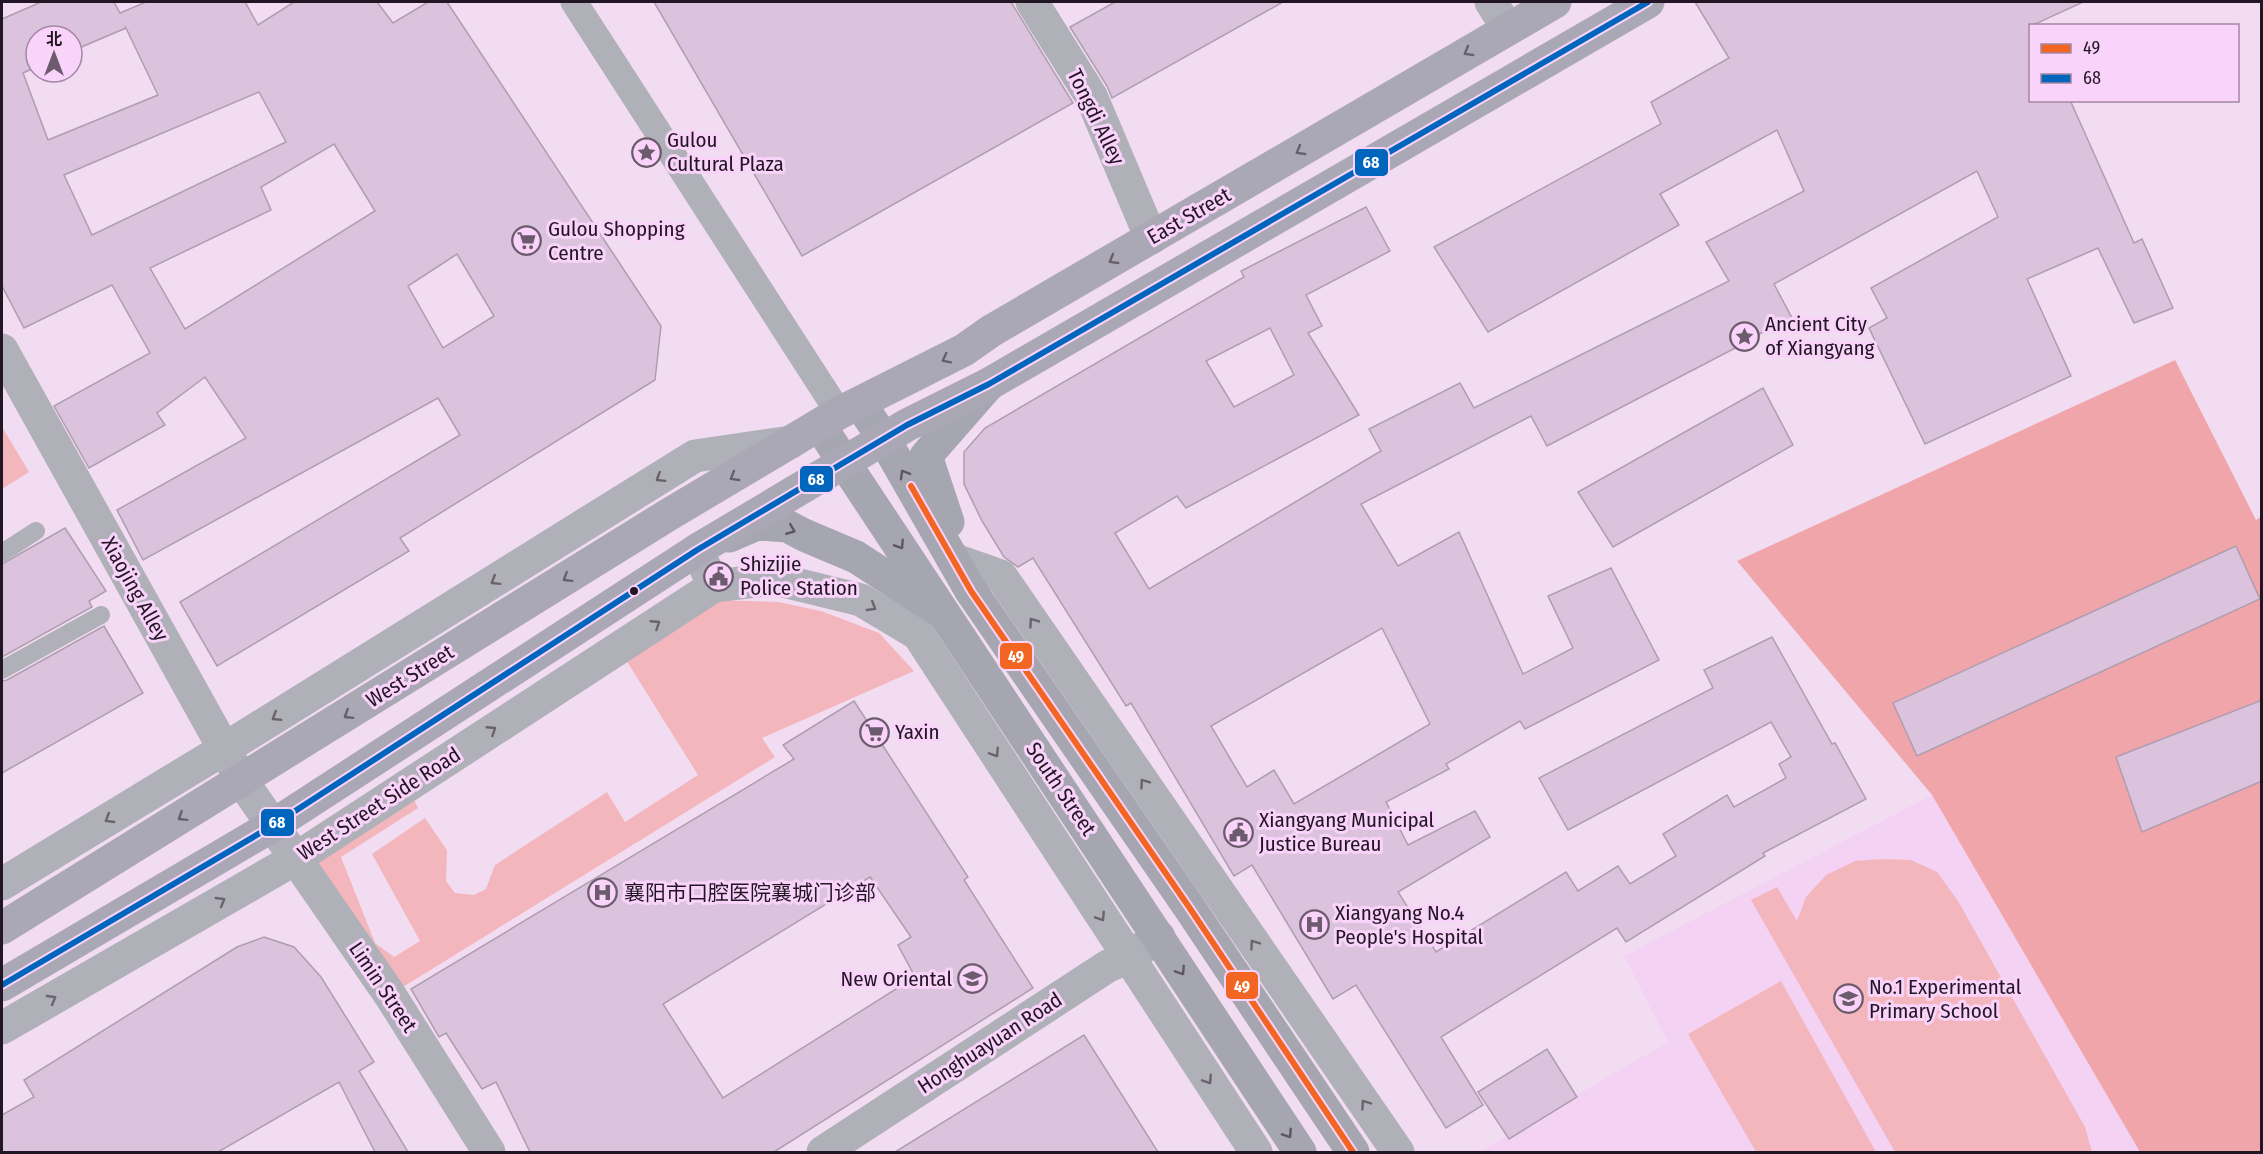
<svg xmlns="http://www.w3.org/2000/svg" width="2263" height="1154" font-family="'Fira Sans Condensed','Noto Sans SC',sans-serif">
  <style>
    .built { fill: #f4d2f4 }
    .green { fill: #f3b6bc }
    .forest { fill: #f0a5ab }
    .building { fill: #dbc2dd; stroke: #ae9eaf; stroke-width: 1.5; fill-rule: evenodd }
    .lines { fill: none; stroke-linecap: round; stroke-linejoin: round }
    .service { stroke: #b0b0b9; stroke-width: 18 }
    .pedestrian { stroke: #b0b0b9; stroke-width: 27 }
    .minor { stroke: #b0b0b9; stroke-width: 33 }
    .tertiary { stroke: #b0b0b9; stroke-width: 33 }
    .secondary { stroke: #a6a6b1; stroke-width: 33 }
    .primary { stroke: #aba8b5; stroke-width: 33 }
    .bus-1-casing { stroke: #fad3fb; stroke-width: 10 }
    .bus-2-casing { stroke: #fad3fb; stroke-width: 10 }
    .bus-1 { stroke: #f26522; stroke-width: 6 }
    .bus-2 { stroke: #0065bd; stroke-width: 6 }
    .oneway { stroke: #675f6c }
    .oneway2 { stroke: #5e5763 }
    .oneway3 { stroke: #6a636e }
    .bus-dot { fill: #231624; stroke: #fad3fb; stroke-width: 2 }
    .labels { text-anchor: middle; dominant-baseline: central; stroke-width: 6; stroke-linejoin: round; paint-order: stroke }
    .street-label { font-size: 21px; fill: #231624; stroke: #fad3fb }
    .poi-label { font-size: 21px; fill: #231624; stroke: #fad3fb; text-anchor: start }
    .line-badge { stroke: #fad3fb; stroke-width: 2 }
    .badge-label { font-size: 16px; text-anchor: middle; font-weight: bold; fill: #fff }
  </style>
  <rect width="100%" height="100%" fill="#f2dcf2"/>
  <path class="built" d="M1932,795l208,357h-661l189,-110 -44,-86z"/>
  <g class="green">
    <path d="M2,427l27,45 -27,17z"/>
    <path d="M711,600l67,2 43,9 58,22 35,38 -152,67 13,19 -385,238 -95,-136 112,-74 11,23 -77,49 34,86 19,14 26,-16 -48,-87 53,-36 22,32 -1,31 9,12 19,2 12,-6 9,-24 112,-73 18,30 73,-47 -72,-115z"/>
    <path d="M1883,859l28,1 26,12 21,29 127,226 7,25h-197l-144,-252 26,-13 20,34 9,-24 20,-22 29,-14z"/>
    <path d="M1781,981l95,171h-120l-68,-118z"/>
  </g>
  <path class="forest" d="M2175,360l81,160 5,-3v635h-121l-208,-357 -195,-234z"/>
  <g class="building">
    <path d="M41,2h73l6,11 26,-11h99l13,23 36,-23h83l16,21 35,-21h19l214,324 -6,54 -255,158 9,13 -192,115 -37,-64 280,-167 -22,-37 -295,162 -26,-50 129,-72 -41,-61 -48,36 8,12 -76,43 -35,-62 96,-53 -38,-68 -88,43 -22,-42v-267zM125,26l33,69 -110,45 -25,-67 13,-6v-31h36v15l54,-23zM259,92l27,50 -194,93 -28,-60zM334,144l41,67 -190,118 -35,-61 121,-58 -10,-23zM457,254l37,62 -51,32 -35,-62z"/>
    <path d="M654,2h357l62,101 -271,153z"/>
    <path d="M1115,2h168l-171,96 -5,-12 -37,-59z"/>
    <path d="M1695,2h388l-52,24v74h39l64,143 8,-4 31,69 -39,15 -36,-75 -71,31 44,97 -146,68 -56,-116 18,-10 -16,-30 127,-71 -21,-46 -203,113 18,34 -49,24v2l-196,102 -16,-30 -170,88 37,62 61,-34 64,142 50,-26 -25,-52 63,-28 48,92 -134,69 -5,-8 -74,43 3,5 -63,33 22,43 67,-34 15,26 -92,55 38,60 130,-80 12,19 40,-25 12,18 46,-28 -13,-22 64,-39 7,12 52,-29 -7,-14 12,-7 -20,-35 -203,108 -29,-52 174,-90 -9,-18 68,-33 60,107 3,-1 31,56 -103,54 2,3 -139,86 -9,-14 -176,109 42,68 -37,23 -90,-143 -23,14 -81,-134 -18,11 -103,-173 -5,3 -93,-148 -15,9 -14,-10 -22,-36 -18,-37v-32l21,-24 259,-151 -3,-6 125,-64 24,44 -84,44 16,31 -14,7 51,82 -173,93 -9,-12 -62,37 34,56 232,-138 -12,-22 91,-46 14,25 255,-127 -23,-39 98,-51 -27,-61 -117,64 19,31 -191,107 -54,-85 227,-123 -10,-22 78,-44zM1270,328l24,47 -60,32 -28,-46zM1382,628l48,96 -136,80 -20,-34 -27,17 -36,-61z"/>
    <path d="M1763,388l30,57 -180,102 -35,-55z"/>
    <path d="M65,528l41,63 -17,10 3,6 -90,50v-93z"/>
    <path d="M2236,546l24,53 -343,157 -24,-53z"/>
    <path d="M104,626l39,67 -141,80v-92l5,-1z"/>
    <path d="M2262,700v81l-120,51 -26,-75z"/>
    <path d="M854,701l114,176 -4,3 69,108 -259,164h-244l-34,-70 -14,7 -36,-56 -7,4 -28,-48 383,-230 -11,-14zM870,877l41,60 -13,8 17,32 -192,121 -60,-94z"/>
    <path d="M264,937l30,10 27,30 53,85 -15,9 49,81h-33l-36,-70 -121,70h-216v-37l32,-18 -10,-17 213,-133z"/>
    <path d="M1084,1035l74,117h-263z"/>
    <path d="M1547,1049l30,48 -68,42 -31,-47z"/>
  </g>
  <g class="lines">
    <g class="service">
      <path d="M2,553l34,-22"/>
      <path d="M2,670l99,-55"/>
    </g>
    <path class="pedestrian" d="M574,2l265,411"/>
    <g class="minor">
      <path d="M1032,2l59,94 60,142"/>
      <path d="M1491,2l17,27"/>
      <path d="M2,350l240,431 148,214 99,157"/>
      <path d="M823,1152l285,-186 19,-8 32,-21"/>
    </g>
    <g class="tertiary">
      <path d="M961,562l40,14 397,576"/>
      <path d="M714,586l61,-7 86,21 57,34 338,518"/>
      <path d="M2,884l222,-135 471,-293 96,-14"/>
      <path d="M2,1028l293,-169 419,-273 -17,-36"/>
    </g>
    <g class="secondary">
      <path d="M860,404l24,35 87,152 218,316 164,245"/>
      <path d="M820,426l480,726"/>
      <path d="M948,522l-22,-66 63,-72"/>
      <path d="M729,536l28,-12 30,2 17,9 52,22 79,51"/>
    </g>
    <g class="primary">
      <path d="M2,928l666,-413 171,-102 125,-63 27,-19 564,-329"/>
      <path d="M2,985l270,-159 425,-276 210,-125 82,-41 659,-382"/>
    </g>
    <defs>
      <path id="bus-1" d="M911,486l60,105 218,316 164,245"/>
      <path id="bus-2" d="M2,985l270,-159 425,-276 210,-125 82,-41 659,-382"/>
    </defs>
    <use href="#bus-1" class="bus-1-casing"/>
    <use href="#bus-2" class="bus-2-casing"/>
    <use href="#bus-1" class="bus-1"/>
    <use href="#bus-2" class="bus-2"/>
  </g>
  <defs><path id="oneway-chevron" d="M-2-3.5L2.5 0L-2 3.5" fill="none" stroke-width="1.6" stroke-linecap="round" stroke-linejoin="round" transform="scale(1.5)"/></defs>
  <g class="oneway">
    <use href="#oneway-chevron" transform="translate(1468 52) rotate(150)"/>
    <use href="#oneway-chevron" transform="translate(1300 151) rotate(150)"/>
    <use href="#oneway-chevron" transform="translate(1113 260) rotate(150)"/>
    <use href="#oneway-chevron" transform="translate(946 359) rotate(153)"/>
    <use href="#oneway-chevron" transform="translate(734 477) rotate(150)"/>
    <use href="#oneway-chevron" transform="translate(567 578) rotate(148)"/>
    <use href="#oneway-chevron" transform="translate(348 715) rotate(148)"/>
    <use href="#oneway-chevron" transform="translate(182 817) rotate(148)"/>
  </g>
  <g class="oneway2">
    <use href="#oneway-chevron" transform="translate(904 474) rotate(-120)"/>
    <use href="#oneway-chevron" transform="translate(791 530) rotate(22)"/>
    <use href="#oneway-chevron" transform="translate(900 545) rotate(57)"/>
    <use href="#oneway-chevron" transform="translate(1181 971) rotate(57)"/>
    <use href="#oneway-chevron" transform="translate(1288 1134) rotate(57)"/>
  </g>
  <g class="oneway3">
    <use href="#oneway-chevron" transform="translate(660 478) rotate(148)"/>
    <use href="#oneway-chevron" transform="translate(495 581) rotate(148)"/>
    <use href="#oneway-chevron" transform="translate(872 607) rotate(31)"/>
    <use href="#oneway-chevron" transform="translate(1033 622) rotate(-125)"/>
    <use href="#oneway-chevron" transform="translate(656 624) rotate(-33)"/>
    <use href="#oneway-chevron" transform="translate(276 717) rotate(148)"/>
    <use href="#oneway-chevron" transform="translate(492 730) rotate(-33)"/>
    <use href="#oneway-chevron" transform="translate(995 753) rotate(57)"/>
    <use href="#oneway-chevron" transform="translate(1144 783) rotate(-125)"/>
    <use href="#oneway-chevron" transform="translate(109 819) rotate(149)"/>
    <use href="#oneway-chevron" transform="translate(221 901) rotate(-30)"/>
    <use href="#oneway-chevron" transform="translate(1101 917) rotate(57)"/>
    <use href="#oneway-chevron" transform="translate(1254 944) rotate(-125)"/>
    <use href="#oneway-chevron" transform="translate(52 999) rotate(-30)"/>
    <use href="#oneway-chevron" transform="translate(1208 1080) rotate(57)"/>
    <use href="#oneway-chevron" transform="translate(1365 1104) rotate(-125)"/>
  </g>
  <defs>
    <symbol id="sight-ring" viewBox="-11 -11 22 22"><circle r="9.5" fill="#fad3fb" stroke="#6b5b6c" stroke-width="1.5"/><path d="M0-6L1.8-2.2L6-1.7L2.9 1.2L3.7 5.4L0 3.3L-3.7 5.4L-2.9 1.2L-6-1.7L-1.8-2.2Z" fill="#6b5b6c"/></symbol>
    <symbol id="supermarket-ring" viewBox="-11 -11 22 22"><circle r="9.5" fill="#fad3fb" stroke="#6b5b6c" stroke-width="1.5"/><path d="M-6-5.5h2.5l.6 2H6L4.5 2H-2.5L-4.4-4H-6ZM-1.5 3.2a1.3 1.3 0 1 0 .1 0ZM3 3.2a1.3 1.3 0 1 0 .1 0Z" fill="#6b5b6c"/></symbol>
    <symbol id="civic-ring" viewBox="-11 -11 22 22"><circle r="9.5" fill="#fad3fb" stroke="#6b5b6c" stroke-width="1.5"/><path d="M-.6-6.5H3V-4.5H.6V-3L4-1V1h2V6H-6V1h2V-1L-.6-3ZM-1.2 2.5V6h2.4V2.5Z" fill="#6b5b6c"/></symbol>
    <symbol id="hospital-ring" viewBox="-11 -11 22 22"><circle r="9.5" fill="#fad3fb" stroke="#6b5b6c" stroke-width="1.5"/><path d="M-5-5h3v3.5h4V-5h3V5h-3V1.5h-4V5h-3Z" fill="#6b5b6c"/></symbol>
    <symbol id="school-ring" viewBox="-11 -11 22 22"><circle r="9.5" fill="#fad3fb" stroke="#6b5b6c" stroke-width="1.5"/><path d="M0-5L7-2L0 1L-7-2ZM-4 1L0 2.5L4 1V4Q0 6-4 4Z" fill="#6b5b6c"/></symbol>
  </defs>
  <g fill-rule="evenodd">
    <use href="#sight-ring" x="630" y="136" width="33" height="33"/>
    <use href="#supermarket-ring" x="510" y="224" width="33" height="33"/>
    <use href="#sight-ring" x="1728" y="320" width="33" height="33"/>
    <use href="#civic-ring" x="702" y="560" width="33" height="33"/>
    <use href="#supermarket-ring" x="858" y="716" width="33" height="33"/>
    <use href="#civic-ring" x="1222" y="816" width="33" height="33"/>
    <use href="#hospital-ring" x="586" y="876" width="33" height="33"/>
    <use href="#hospital-ring" x="1298" y="908" width="33" height="33"/>
    <use href="#school-ring" x="956" y="962" width="33" height="33"/>
    <use href="#school-ring" x="1832" y="982" width="33" height="33"/>
  </g>
  <circle class="bus-dot" cx="634" cy="591" r="5"/>
  <g class="labels">
    <g class="street-label">
      <text transform="translate(1096 117) rotate(64)">Tongdi Alley</text>
      <text transform="translate(1189 216) rotate(-30)">East Street</text>
      <text transform="translate(135 589) rotate(61)">Xiaojing Alley</text>
      <text transform="translate(410 676) rotate(-32)">West Street</text>
      <text transform="translate(1061 789) rotate(56)">South Street</text>
      <text transform="translate(379 804) rotate(-33)">West Street Side Road</text>
      <text transform="translate(383 987) rotate(56)">Limin Street</text>
      <text transform="translate(990 1043) rotate(-33)">Honghuayuan Road</text>
    </g>
    <g class="poi-label">
      <text x="667" y="140">Gulou<tspan x="667" dy="24">Cultural Plaza</tspan></text>
      <text x="548" y="229">Gulou Shopping<tspan x="548" dy="24">Centre</tspan></text>
      <text x="1765" y="324">Ancient City<tspan x="1765" dy="24">of Xiangyang</tspan></text>
      <text x="740" y="564">Shizijie<tspan x="740" dy="24">Police Station</tspan></text>
      <text x="895" y="732">Yaxin</text>
      <text x="1259" y="820">Xiangyang Municipal<tspan x="1259" dy="24">Justice Bureau</tspan></text>
      <text x="624" y="893">襄阳市口腔医院襄城门诊部</text>
      <text x="1335" y="913">Xiangyang No.4<tspan x="1335" dy="24">People's Hospital</tspan></text>
      <text x="952" y="979" text-anchor="end">New Oriental</text>
      <text x="1869" y="987">No.1 Experimental<tspan x="1869" dy="24">Primary School</tspan></text>
    </g>
  </g>
  <g class="line-badge">
    <rect x="1354" y="148" width="35" height="29" rx="6" fill="#0065bd"/>
    <rect x="799" y="465" width="35" height="28" rx="6" fill="#0065bd"/>
    <rect x="999" y="642" width="34" height="28" rx="6" fill="#f26522"/>
    <rect x="260" y="808" width="35" height="29" rx="6" fill="#0065bd"/>
    <rect x="1225" y="971" width="34" height="29" rx="6" fill="#f26522"/>
  </g>
  <g class="badge-label">
    <text x="1371" y="168">68</text>
    <text x="816" y="485">68</text>
    <text x="1016" y="662">49</text>
    <text x="277" y="828">68</text>
    <text x="1242" y="992">49</text>
  </g>
  <rect width="2263" height="1154" fill="none" stroke="#231624" stroke-width="6"/>
  <rect x="2029" y="24" width="210" height="78" fill="#fad3fb" stroke="#a487a5" stroke-width="1.5"/>
  <rect x="2041" y="44" width="30" height="9" fill="#f26522" stroke="#a487a5" stroke-width="1.5"/>
  <text x="2083" y="54" font-size="18" fill="#231624">49</text>
  <rect x="2041" y="74" width="30" height="9" fill="#0065bd" stroke="#a487a5" stroke-width="1.5"/>
  <text x="2083" y="84" font-size="18" fill="#231624">68</text>
  <g transform="translate(54 54)"><circle r="28" fill="#fad3fb" stroke="#a487a5" stroke-width="1.5"/>
  <path d="M0-4.5L10 22L0 15L-10 22Z" fill="#6b5b6c"/>
  <text y="-9" font-size="16" font-weight="bold" text-anchor="middle" fill="#231624">北</text>
  </g>
</svg>
